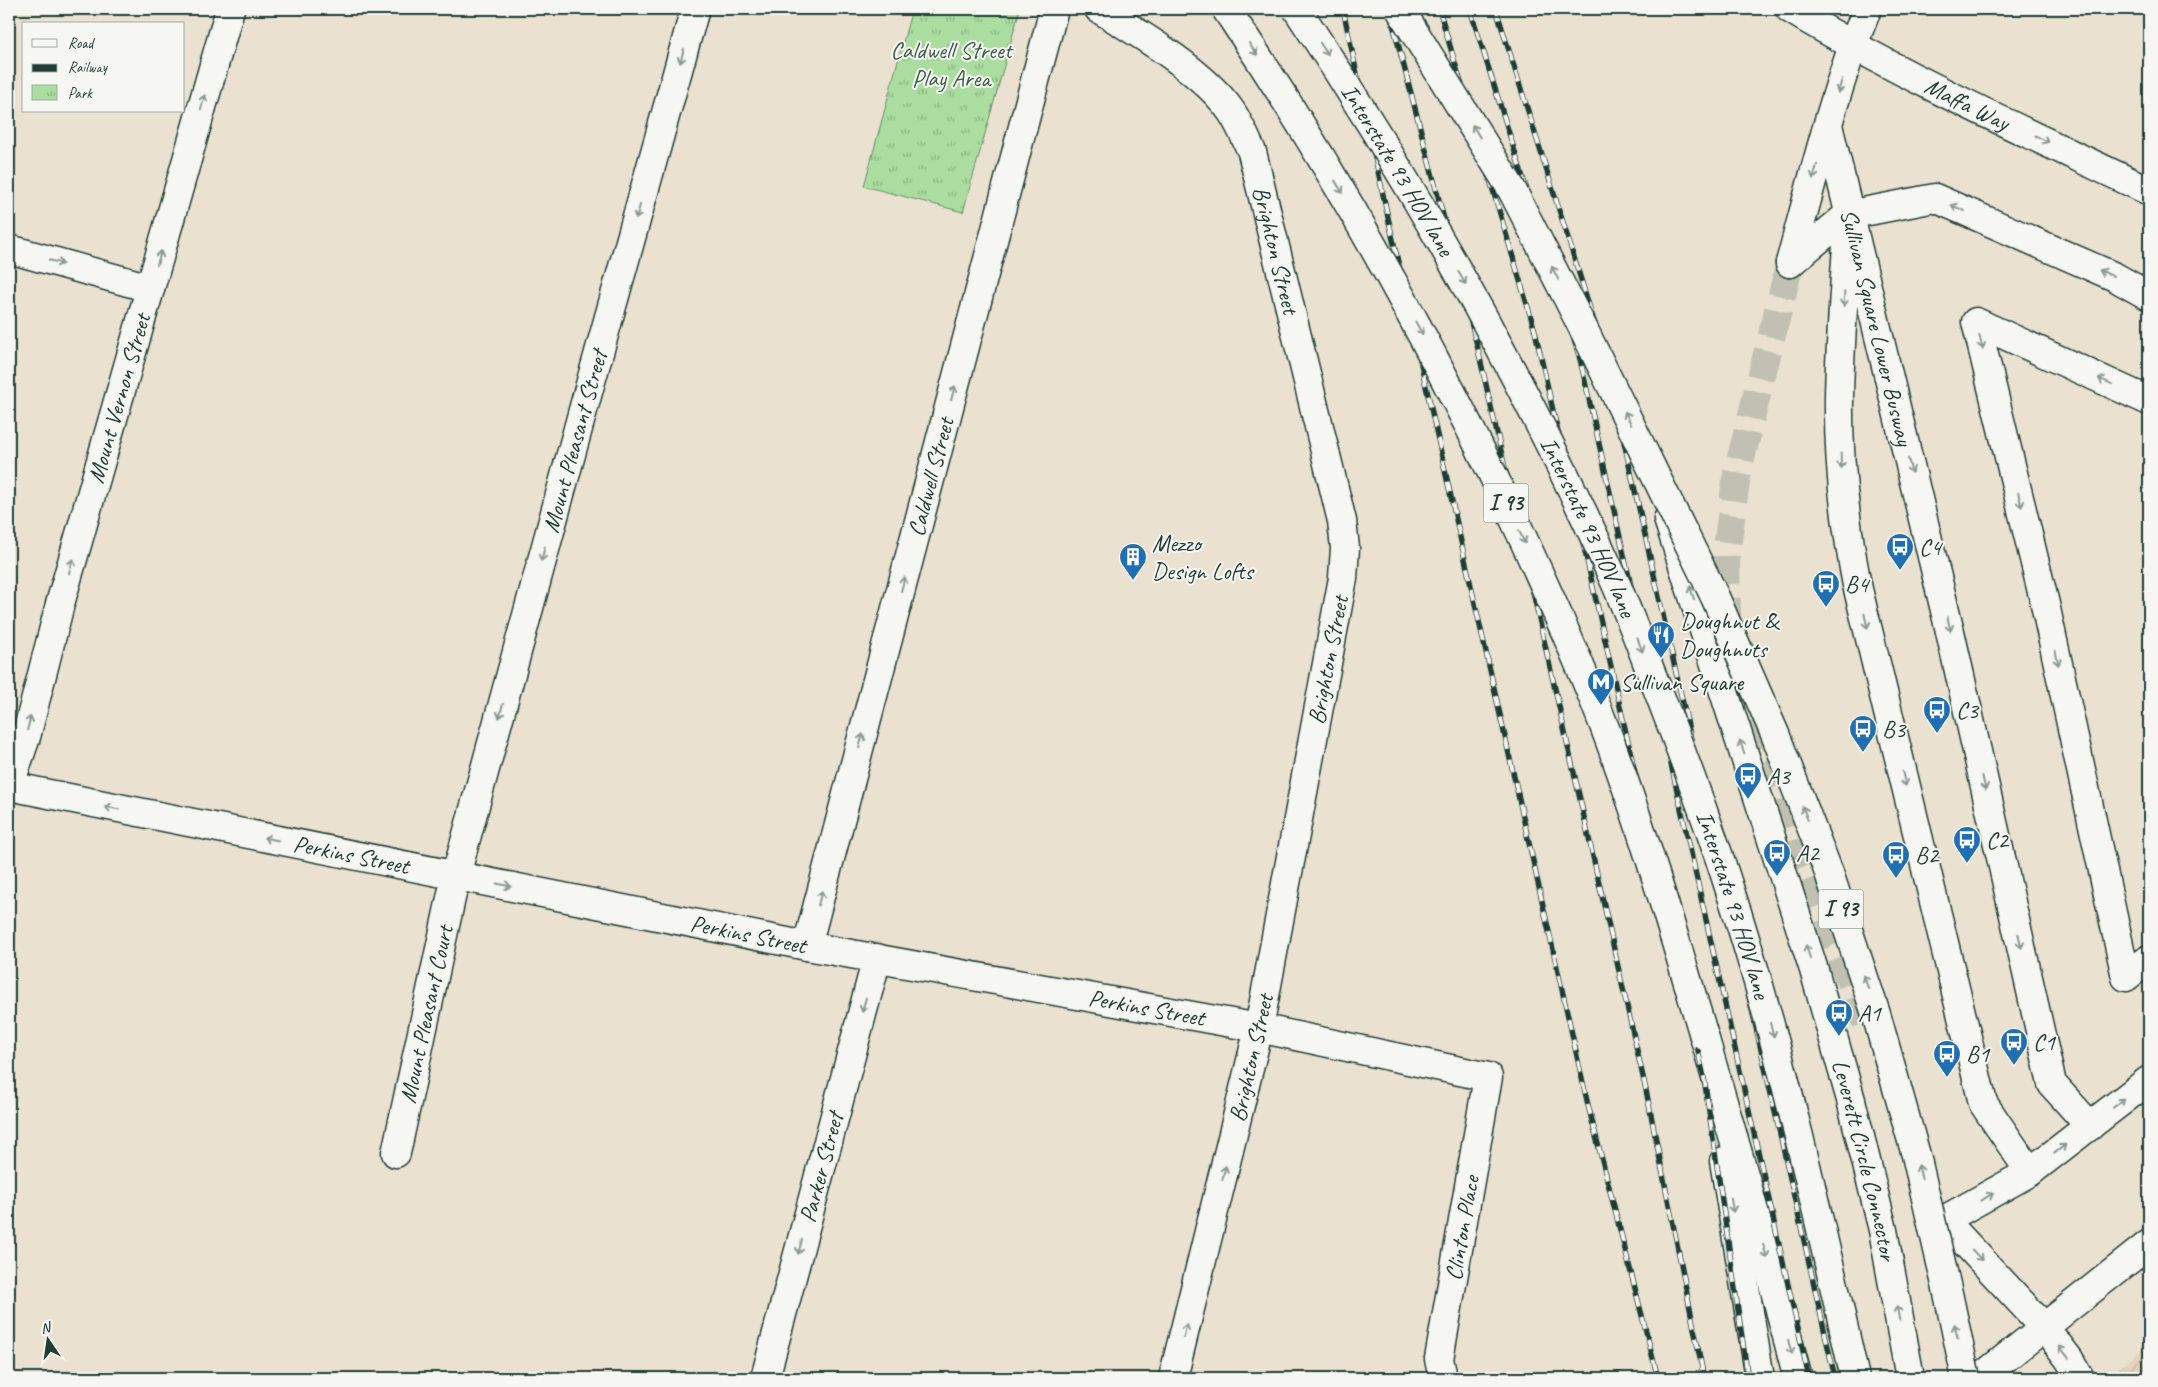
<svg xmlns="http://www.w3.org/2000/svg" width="2158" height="1387" font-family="Caveat,sans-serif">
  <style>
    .industrial { fill: url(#industrial-furrows) }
    .park { fill: url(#park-tufts); stroke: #648d6a }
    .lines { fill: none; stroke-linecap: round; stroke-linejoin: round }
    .minor-tunnel { stroke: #c1c0b2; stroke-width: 28; stroke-dasharray: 28 14; stroke-linecap: butt }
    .minor-casing { stroke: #1f3d34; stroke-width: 31 }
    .major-casing { stroke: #1f3d34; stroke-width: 31 }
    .highway-casing { stroke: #1f3d34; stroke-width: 31 }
    .minor { stroke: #f6f6f2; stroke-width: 28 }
    .major { stroke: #f6f6f2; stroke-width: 28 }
    .highway { stroke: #f6f6f2; stroke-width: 28 }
    .rail-casing { stroke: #1f3d34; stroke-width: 5.5 }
    .rail { stroke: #f6f6f2; stroke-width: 4; stroke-dasharray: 11; stroke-linecap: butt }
    .highway-bridge-casing { stroke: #1f3d34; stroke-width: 31; stroke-linecap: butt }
    .highway-bridge { stroke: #f6f6f2; stroke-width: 28 }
    .oneway { stroke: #8a9a93 }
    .labels { text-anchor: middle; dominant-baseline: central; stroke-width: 4; stroke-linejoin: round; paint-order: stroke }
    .shield { fill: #f6f6f2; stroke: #60746d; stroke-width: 1 }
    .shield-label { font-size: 22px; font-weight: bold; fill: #1f3d34 }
    .park-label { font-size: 24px; fill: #3b5d49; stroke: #f6f6f2 }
    .street-label { font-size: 24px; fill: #1f3d34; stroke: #f6f6f2 }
    .poi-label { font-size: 24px; fill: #1f3d34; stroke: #f6f6f2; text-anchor: start }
  </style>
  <defs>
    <pattern id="industrial-furrows" width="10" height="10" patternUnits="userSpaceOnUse" patternTransform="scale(1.25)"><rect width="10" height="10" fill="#e2d3ba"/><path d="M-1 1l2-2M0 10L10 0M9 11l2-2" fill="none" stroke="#c1b6a0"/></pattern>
    <pattern id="park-tufts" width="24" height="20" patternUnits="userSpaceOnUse" patternTransform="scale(1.25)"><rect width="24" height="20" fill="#aadd9f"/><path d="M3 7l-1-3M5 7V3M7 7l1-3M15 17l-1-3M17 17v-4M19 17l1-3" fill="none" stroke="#8ab482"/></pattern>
  </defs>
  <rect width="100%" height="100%" fill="#eae1d1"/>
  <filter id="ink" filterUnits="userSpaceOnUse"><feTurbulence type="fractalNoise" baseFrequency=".02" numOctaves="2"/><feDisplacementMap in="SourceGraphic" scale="10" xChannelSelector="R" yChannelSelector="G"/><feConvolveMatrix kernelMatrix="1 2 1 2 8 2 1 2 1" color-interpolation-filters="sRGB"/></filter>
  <g filter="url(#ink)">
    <path class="industrial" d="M2149,1344v34h-37v-4z"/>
    <path class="park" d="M912,9h108l-57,203 -99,-26z"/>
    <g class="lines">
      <g class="minor-tunnel">
        <path d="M1727,626l-1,-72 11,-80 53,-211"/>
        <path d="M1756,720l58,172 55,137"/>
      </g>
      <defs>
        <g id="minor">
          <path id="s1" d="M1099,9c41,25 105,63 132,102 9,13 15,28 21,41l90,369 3,27 -2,30 -84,450 -86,350"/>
          <path id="s2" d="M1828,125l121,502 103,457 38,42"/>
          <path d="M1847,244c-3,51 -7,101 -8,152 -1,64 6,127 18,189l126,518 47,69"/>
          <path d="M9,249l141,39"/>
          <path d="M1790,263l58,-48 87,-17 180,79 34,19"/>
          <path d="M1790,263c23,-85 44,-172 77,-254"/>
          <path d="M2149,401l-173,-79 69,282 81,373 23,-18"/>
          <path id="s3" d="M9,786l798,160 452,82 229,49 -49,282 4,19"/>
          <path id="s4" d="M9,787l17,-50 34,-133 170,-595"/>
          <path id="s5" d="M807,946l247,-937"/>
          <path id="s6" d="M396,1153l60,-278 132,-483 107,-383"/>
          <path d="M2045,1328l-101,-108 86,-48 119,-92"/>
          <path id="s7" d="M765,1378l112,-420"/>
        </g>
        <g id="major">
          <path id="s8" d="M1790,9c115,69 238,124 359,182"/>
          <path d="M1980,1378l169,-134"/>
        </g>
        <g id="highway">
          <path id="s9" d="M1668,519l146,451 37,130 32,130 27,148"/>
          <path d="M1704,1036l43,149 51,193"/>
          <path d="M1724,1161l36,217"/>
          <path d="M2045,1328l24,31 11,19"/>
        </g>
      </defs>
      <use href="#minor" class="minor-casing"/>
      <use href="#major" class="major-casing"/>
      <use href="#highway" class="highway-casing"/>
      <use href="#minor" class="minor"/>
      <use href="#major" class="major"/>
      <use href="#highway" class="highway"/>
      <defs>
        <g id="rail">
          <path d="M1343,9l44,204 201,892 70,273"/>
          <path d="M1389,9l88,336 169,745 58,288"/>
          <path d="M1439,9l96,322 169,746 44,301"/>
          <path d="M1470,9l110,350 229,1019"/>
          <path d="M1496,9l108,344 231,1025"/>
        </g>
      </defs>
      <use href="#rail" class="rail-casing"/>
      <use href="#rail" class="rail"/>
      <defs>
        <g id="highway-bridge">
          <path d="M1226,9c110,162 205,334 289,512 36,78 72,156 101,237 33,91 60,185 88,278"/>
          <path id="s10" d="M1297,9c121,182 229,375 319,575 13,30 24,60 36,91 26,67 52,135 74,203 54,164 91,332 129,500"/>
          <path d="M1400,9l111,179 72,140 132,269 60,137 54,139 47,141 40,141 32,138 18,85"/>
        </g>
      </defs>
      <use href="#highway-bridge" class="highway-bridge-casing"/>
      <use href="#highway-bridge" class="highway-bridge"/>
    </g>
    <defs><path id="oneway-shaft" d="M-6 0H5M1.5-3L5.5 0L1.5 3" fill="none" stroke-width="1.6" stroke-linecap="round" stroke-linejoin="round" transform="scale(1.25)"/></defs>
    <g class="oneway">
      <use href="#oneway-shaft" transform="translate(1253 49) rotate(56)"/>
      <use href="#oneway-shaft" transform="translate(1324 49) rotate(57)"/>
      <use href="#oneway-shaft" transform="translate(682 56) rotate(105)"/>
      <use href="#oneway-shaft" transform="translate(1840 86) rotate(107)"/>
      <use href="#oneway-shaft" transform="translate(203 102) rotate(-74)"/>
      <use href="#oneway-shaft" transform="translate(1476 131) rotate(-121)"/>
      <use href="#oneway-shaft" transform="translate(2042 139) rotate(26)"/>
      <use href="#oneway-shaft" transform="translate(1815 172) rotate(106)"/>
      <use href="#oneway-shaft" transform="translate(1339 187) rotate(58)"/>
      <use href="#oneway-shaft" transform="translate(1958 208) rotate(-156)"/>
      <use href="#oneway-shaft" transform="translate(638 212) rotate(106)"/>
      <use href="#oneway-shaft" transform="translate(159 258) rotate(-74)"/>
      <use href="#oneway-shaft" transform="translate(56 262) rotate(15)"/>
      <use href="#oneway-shaft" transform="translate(1555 273) rotate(-117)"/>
      <use href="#oneway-shaft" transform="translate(2106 273) rotate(-156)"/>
      <use href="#oneway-shaft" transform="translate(1462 278) rotate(60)"/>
      <use href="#oneway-shaft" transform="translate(1844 299) rotate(93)"/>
      <use href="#oneway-shaft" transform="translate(1419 328) rotate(61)"/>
      <use href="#oneway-shaft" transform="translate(1981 342) rotate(76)"/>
      <use href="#oneway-shaft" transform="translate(2105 381) rotate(-155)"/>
      <use href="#oneway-shaft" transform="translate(953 393) rotate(-75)"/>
      <use href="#oneway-shaft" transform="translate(1628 418) rotate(-116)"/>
      <use href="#oneway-shaft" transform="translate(1841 461) rotate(88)"/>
      <use href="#oneway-shaft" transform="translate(1910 466) rotate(76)"/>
      <use href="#oneway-shaft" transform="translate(2020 500) rotate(76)"/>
      <use href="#oneway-shaft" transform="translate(1522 537) rotate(65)"/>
      <use href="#oneway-shaft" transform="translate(543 554) rotate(105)"/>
      <use href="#oneway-shaft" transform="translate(71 566) rotate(-74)"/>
      <use href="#oneway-shaft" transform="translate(903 584) rotate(-75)"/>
      <use href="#oneway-shaft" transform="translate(1692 593) rotate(-108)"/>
      <use href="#oneway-shaft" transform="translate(1866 621) rotate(77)"/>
      <use href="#oneway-shaft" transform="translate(1949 624) rotate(77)"/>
      <use href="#oneway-shaft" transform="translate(1640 645) rotate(69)"/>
      <use href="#oneway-shaft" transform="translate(2057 658) rotate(78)"/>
      <use href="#oneway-shaft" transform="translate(501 711) rotate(105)"/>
      <use href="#oneway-shaft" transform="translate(29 723) rotate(-76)"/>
      <use href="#oneway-shaft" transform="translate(861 741) rotate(-75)"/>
      <use href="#oneway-shaft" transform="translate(1742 747) rotate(-108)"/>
      <use href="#oneway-shaft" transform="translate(1904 779) rotate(76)"/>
      <use href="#oneway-shaft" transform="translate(1984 783) rotate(77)"/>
      <use href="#oneway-shaft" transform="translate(112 808) rotate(-169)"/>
      <use href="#oneway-shaft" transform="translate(1805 813) rotate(-111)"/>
      <use href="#oneway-shaft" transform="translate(271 839) rotate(-169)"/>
      <use href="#oneway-shaft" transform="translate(504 885) rotate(11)"/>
      <use href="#oneway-shaft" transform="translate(820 898) rotate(-75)"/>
      <use href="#oneway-shaft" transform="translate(2020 941) rotate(77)"/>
      <use href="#oneway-shaft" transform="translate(1808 952) rotate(-108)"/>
      <use href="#oneway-shaft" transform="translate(1866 982) rotate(-109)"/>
      <use href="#oneway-shaft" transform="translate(864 1005) rotate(105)"/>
      <use href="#oneway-shaft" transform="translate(1772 1030) rotate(75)"/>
      <use href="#oneway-shaft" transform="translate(2119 1103) rotate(-38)"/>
      <use href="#oneway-shaft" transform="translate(2060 1149) rotate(-38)"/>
      <use href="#oneway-shaft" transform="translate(1920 1172) rotate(-103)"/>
      <use href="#oneway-shaft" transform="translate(1224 1173) rotate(-76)"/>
      <use href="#oneway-shaft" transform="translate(1987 1197) rotate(-29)"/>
      <use href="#oneway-shaft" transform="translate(1732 1205) rotate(81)"/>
      <use href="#oneway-shaft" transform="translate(800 1247) rotate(105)"/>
      <use href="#oneway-shaft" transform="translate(1765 1251) rotate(75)"/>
      <use href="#oneway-shaft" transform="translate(1977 1255) rotate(47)"/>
      <use href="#oneway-shaft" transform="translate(1898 1313) rotate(-100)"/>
      <use href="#oneway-shaft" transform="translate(1185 1331) rotate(-76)"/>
      <use href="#oneway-shaft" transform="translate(1956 1331) rotate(-102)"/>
      <use href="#oneway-shaft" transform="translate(1790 1347) rotate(75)"/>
      <use href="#oneway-shaft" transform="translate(2064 1352) rotate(-128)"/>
    </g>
  </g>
  <defs>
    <symbol id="bus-pin" viewBox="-11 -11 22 30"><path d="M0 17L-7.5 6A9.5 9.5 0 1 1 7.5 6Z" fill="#1f6fb2" stroke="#f6f6f2"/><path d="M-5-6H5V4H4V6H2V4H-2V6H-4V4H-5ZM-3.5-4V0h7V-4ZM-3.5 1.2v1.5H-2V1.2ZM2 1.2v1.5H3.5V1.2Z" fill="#fff"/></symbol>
    <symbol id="building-pin" viewBox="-11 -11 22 30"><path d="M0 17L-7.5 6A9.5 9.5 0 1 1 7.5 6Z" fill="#1f6fb2" stroke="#f6f6f2"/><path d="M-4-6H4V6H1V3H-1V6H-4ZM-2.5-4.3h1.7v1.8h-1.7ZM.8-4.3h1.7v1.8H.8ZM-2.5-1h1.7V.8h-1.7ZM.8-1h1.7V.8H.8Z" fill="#fff"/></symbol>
    <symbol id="restaurant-pin" viewBox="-11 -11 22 30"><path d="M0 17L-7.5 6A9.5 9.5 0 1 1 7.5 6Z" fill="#1f6fb2" stroke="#f6f6f2"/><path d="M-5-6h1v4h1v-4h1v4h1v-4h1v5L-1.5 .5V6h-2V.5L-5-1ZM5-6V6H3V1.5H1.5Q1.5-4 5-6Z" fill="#fff"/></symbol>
    <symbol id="metro-pin" viewBox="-11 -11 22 30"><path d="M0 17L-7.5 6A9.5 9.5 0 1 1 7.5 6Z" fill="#1f6fb2" stroke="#f6f6f2"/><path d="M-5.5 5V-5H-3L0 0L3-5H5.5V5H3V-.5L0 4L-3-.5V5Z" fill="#fff"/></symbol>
  </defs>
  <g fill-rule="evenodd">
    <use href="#bus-pin" x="1884" y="531" width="32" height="43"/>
    <use href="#building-pin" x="1117" y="541" width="32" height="43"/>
    <use href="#bus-pin" x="1810" y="568" width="32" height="43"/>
    <use href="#restaurant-pin" x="1645" y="619" width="32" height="43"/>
    <use href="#metro-pin" x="1585" y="666" width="32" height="43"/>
    <use href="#bus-pin" x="1921" y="694" width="32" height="43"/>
    <use href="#bus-pin" x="1847" y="713" width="32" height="43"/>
    <use href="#bus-pin" x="1732" y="760" width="32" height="43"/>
    <use href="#bus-pin" x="1951" y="824" width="32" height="43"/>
    <use href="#bus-pin" x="1761" y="837" width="32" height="43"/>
    <use href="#bus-pin" x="1880" y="839" width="32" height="43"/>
    <use href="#bus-pin" x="1823" y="997" width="32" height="43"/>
    <use href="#bus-pin" x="1998" y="1026" width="32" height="43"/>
    <use href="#bus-pin" x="1931" y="1038" width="32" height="43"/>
  </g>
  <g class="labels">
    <g class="shield">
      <rect x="1483.5" y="483.5" width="45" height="39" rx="4"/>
      <rect x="1818.5" y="889.5" width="45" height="39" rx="4"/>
    </g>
    <g class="shield-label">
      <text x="1506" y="503">I 93</text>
      <text x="1841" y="909">I 93</text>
    </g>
    <g class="park-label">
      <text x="951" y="50">Caldwell Street<tspan x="951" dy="28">Play Area</tspan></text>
    </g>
    <g class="street-label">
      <text stroke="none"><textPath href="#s8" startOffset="201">Maffa Way</textPath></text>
      <text stroke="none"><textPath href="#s10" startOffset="190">Interstate 93 HOV lane</textPath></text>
      <text stroke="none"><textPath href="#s1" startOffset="315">Brighton Street</textPath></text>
      <text stroke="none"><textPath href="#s2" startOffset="208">Sullivan Square Lower Busway</textPath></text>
      <text stroke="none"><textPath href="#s4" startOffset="404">Mount Vernon Street</textPath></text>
      <text stroke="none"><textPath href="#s6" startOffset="734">Mount Pleasant Street</textPath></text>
      <text stroke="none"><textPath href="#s5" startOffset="485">Caldwell Street</textPath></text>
      <text stroke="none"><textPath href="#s10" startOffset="595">Interstate 93 HOV lane</textPath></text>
      <text transform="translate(1328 660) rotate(-79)">Brighton Street</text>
      <text stroke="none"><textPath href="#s3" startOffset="349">Perkins Street</textPath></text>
      <text stroke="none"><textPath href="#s10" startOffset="1000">Interstate 93 HOV lane</textPath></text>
      <text stroke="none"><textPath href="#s3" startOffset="754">Perkins Street</textPath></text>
      <text stroke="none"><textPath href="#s3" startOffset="1159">Perkins Street</textPath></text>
      <text stroke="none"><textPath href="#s6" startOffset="142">Mount Pleasant Court</textPath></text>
      <text transform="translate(1251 1058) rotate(-77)">Brighton Street</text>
      <text stroke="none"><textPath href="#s9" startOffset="671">Leverett Circle Connector</textPath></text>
      <text stroke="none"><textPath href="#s7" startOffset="218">Parker Street</textPath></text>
      <text transform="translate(1462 1228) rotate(-80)">Clinton Place</text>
    </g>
    <g class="poi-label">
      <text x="1152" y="543">Mezzo<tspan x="1152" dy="28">Design Lofts</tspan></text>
      <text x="1919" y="547">C4</text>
      <text x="1845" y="584">B4</text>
      <text x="1680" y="621">Doughnut &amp;<tspan x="1680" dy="28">Doughnuts</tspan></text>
      <text x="1620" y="682">Sullivan Square</text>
      <text x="1956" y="710">C3</text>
      <text x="1882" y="729">B3</text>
      <text x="1767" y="776">A3</text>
      <text x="1986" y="840">C2</text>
      <text x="1796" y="853">A2</text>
      <text x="1915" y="855">B2</text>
      <text x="1858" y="1013">A1</text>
      <text x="2033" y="1042">C1</text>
      <text x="1966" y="1054">B1</text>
    </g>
  </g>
  <rect width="2158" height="1387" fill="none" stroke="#f6f6f2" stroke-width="30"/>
  <rect x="15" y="15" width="2128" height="1357" fill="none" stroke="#1f3d34" stroke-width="2" filter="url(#ink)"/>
  <rect x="22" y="22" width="162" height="90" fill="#f6f6f2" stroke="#a0aca6"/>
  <rect x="32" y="39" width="25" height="8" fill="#f6f6f2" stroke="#a0aca6"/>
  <text x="68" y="48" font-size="15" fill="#1f3d34">Road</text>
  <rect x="32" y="64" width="25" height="8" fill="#1f3d34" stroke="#a0aca6"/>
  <text x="68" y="72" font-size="15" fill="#1f3d34">Railway</text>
  <rect x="32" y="85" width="25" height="15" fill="url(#park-tufts)" stroke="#a0aca6"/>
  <text x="68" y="98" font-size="15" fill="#1f3d34">Park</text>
  <g transform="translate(48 1340) rotate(347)" stroke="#f6f6f2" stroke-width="4" paint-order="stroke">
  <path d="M0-4L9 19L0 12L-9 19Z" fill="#1f3d34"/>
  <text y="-8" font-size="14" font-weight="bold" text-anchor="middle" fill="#1f3d34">N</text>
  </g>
</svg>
